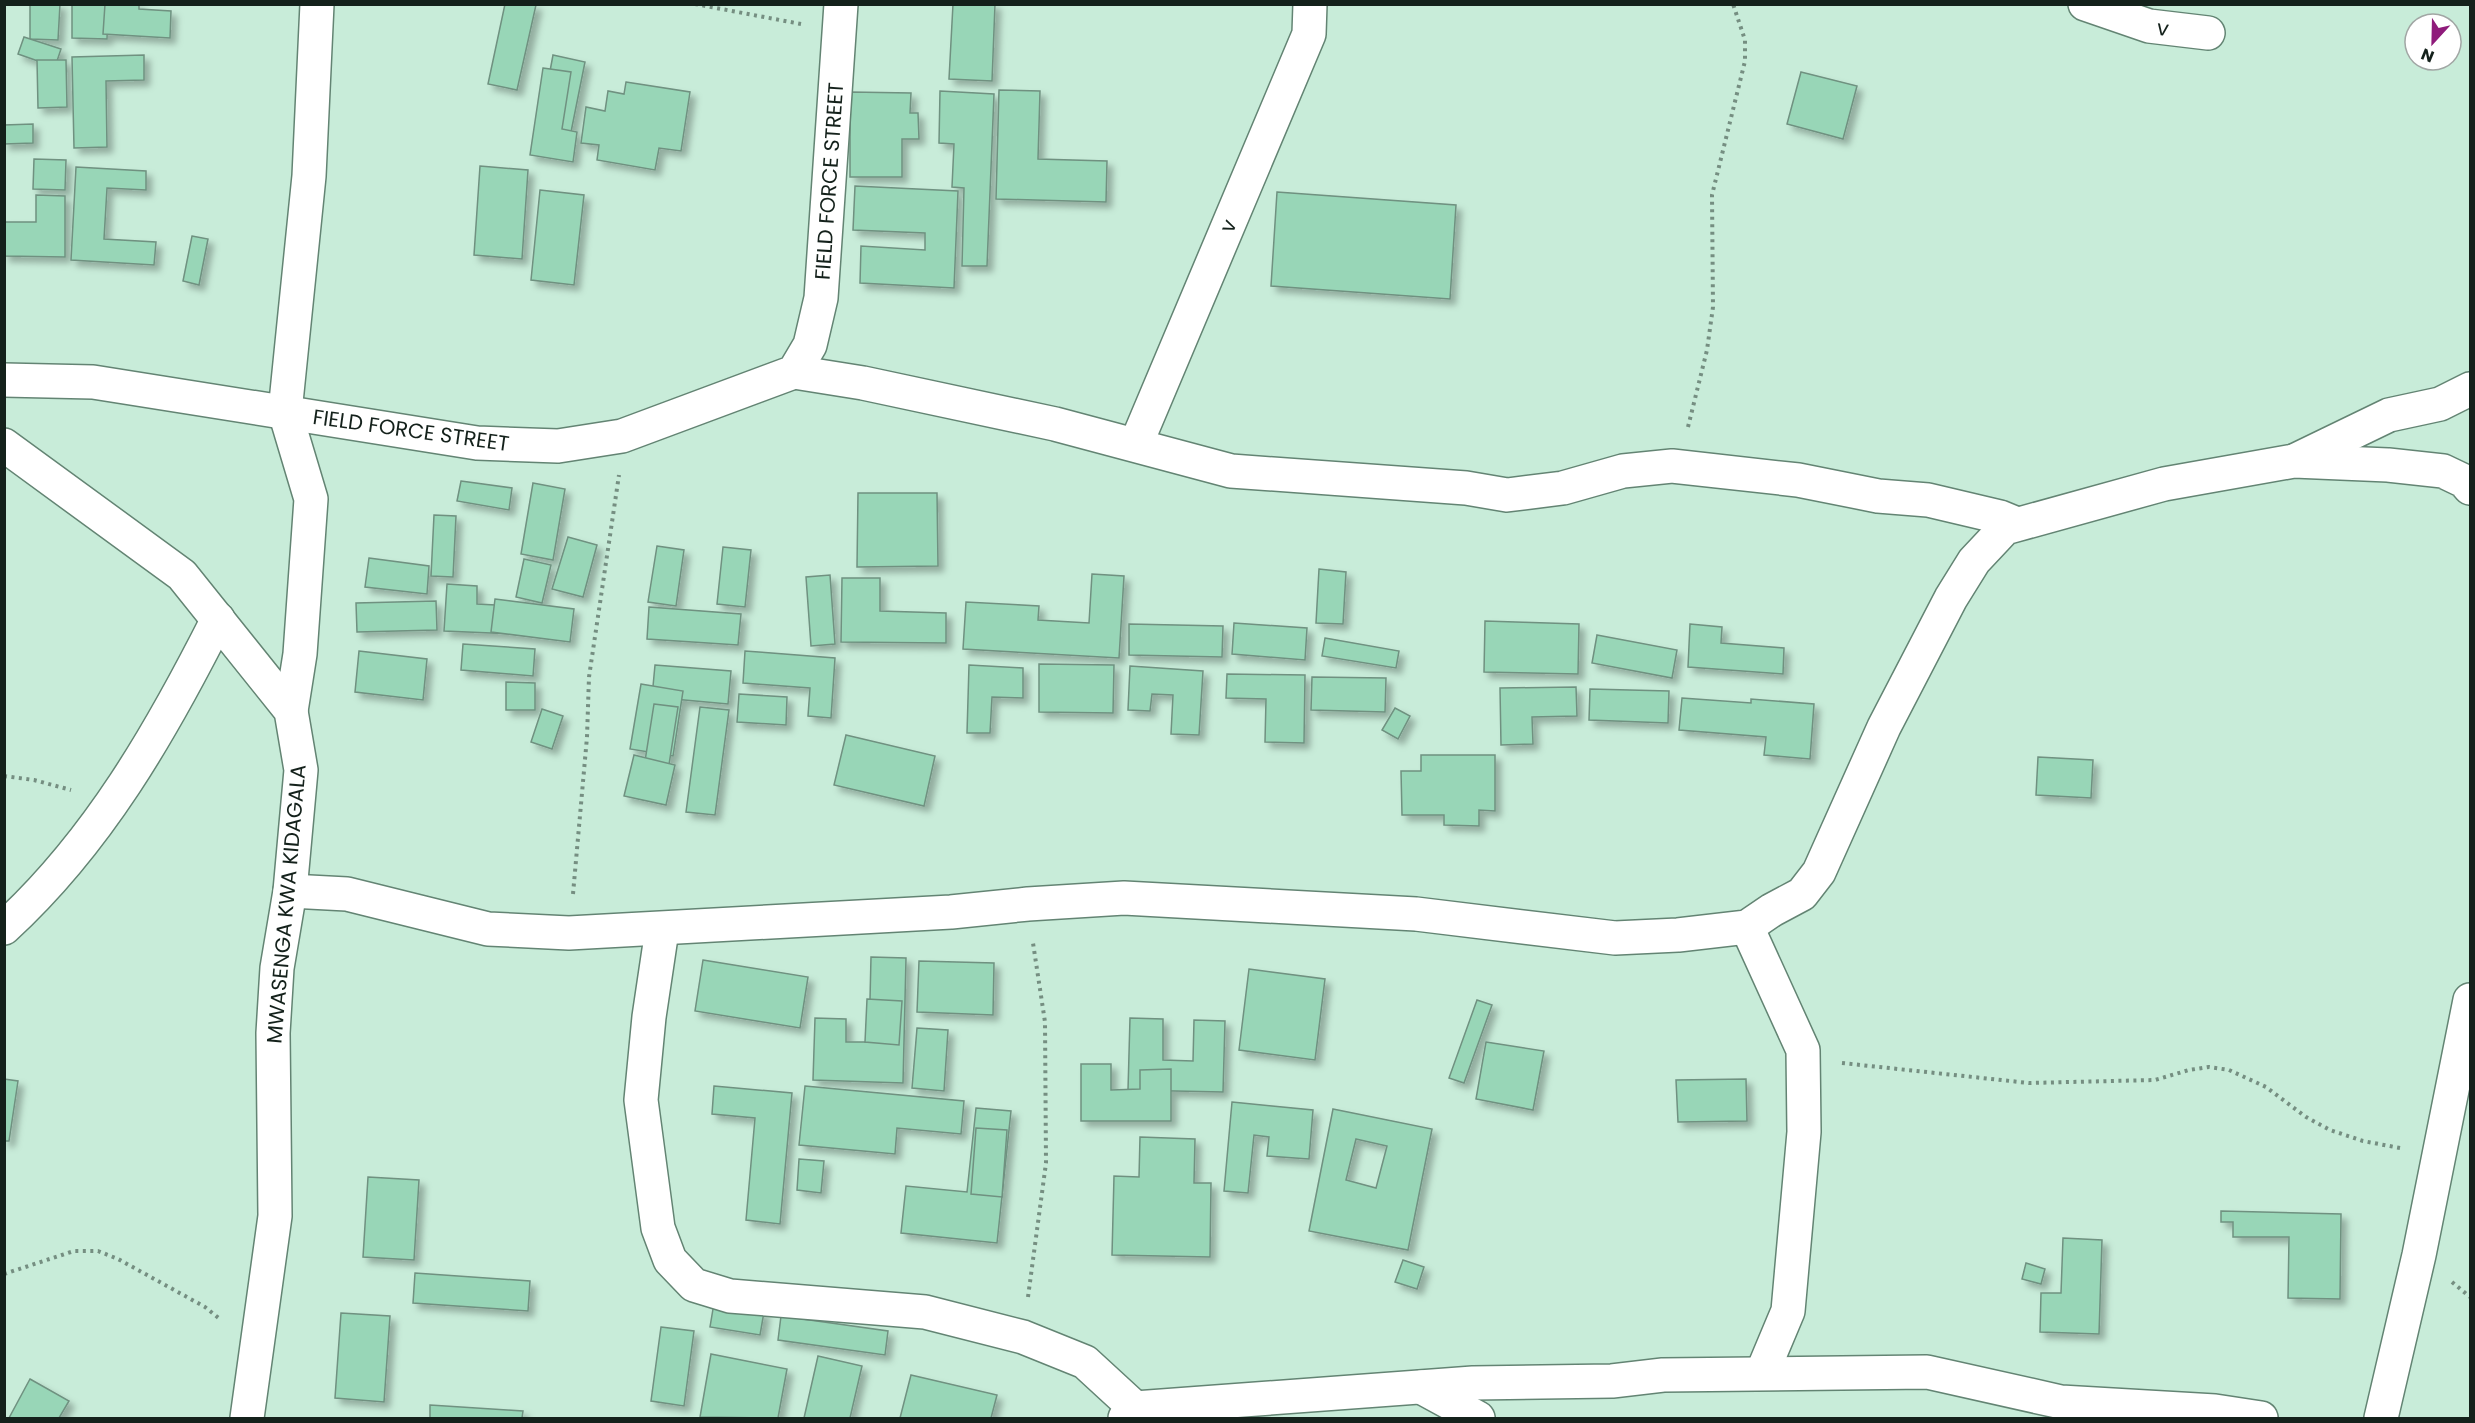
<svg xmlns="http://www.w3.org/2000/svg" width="2475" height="1423" font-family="Poppins,sans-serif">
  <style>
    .building { fill: #98d6b7; stroke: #6f9180; stroke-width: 1.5; fill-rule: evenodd; filter: url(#shadow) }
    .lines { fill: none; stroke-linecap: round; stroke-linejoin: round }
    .street-casing { stroke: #638473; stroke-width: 36 }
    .path { stroke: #758e81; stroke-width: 4; stroke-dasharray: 3 4.5; stroke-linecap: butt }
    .street { stroke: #fff; stroke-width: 33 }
    .labels { text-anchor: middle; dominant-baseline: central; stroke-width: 4.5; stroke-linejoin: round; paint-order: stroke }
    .street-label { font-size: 21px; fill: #14211b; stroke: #fff }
  </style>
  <defs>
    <filter id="shadow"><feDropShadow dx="5.5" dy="5.5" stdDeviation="3" flood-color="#0004"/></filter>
  </defs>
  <rect width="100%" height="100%" fill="#c8ecd9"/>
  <g class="building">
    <path d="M30,4h30l-2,36 -28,-1z"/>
    <path d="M72,4h36l-1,35 -35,-1z"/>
    <path d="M105,4h34v5l32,2 -1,27 -67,-4z"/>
    <path d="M505,4l31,1 -19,85 -29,-6z"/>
    <path d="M953,4h42l-3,77 -43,-2z"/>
    <path d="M24,37l37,12 -6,18 -37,-13z"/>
    <path d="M144,55v25l-38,1 1,66 -33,1 -2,-91z"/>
    <path d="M553,55l32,7 -17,85 -31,-6z"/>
    <path d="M37,60h29l1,47 -29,1z"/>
    <path d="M543,68l28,4 -9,57 15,3 -4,30 -43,-7z"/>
    <path d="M1801,72l56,14 -14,53 -56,-15z"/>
    <path d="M626,82l64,10 -9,59 -22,-3 -4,22 -58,-10 2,-15 -18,-2 5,-36 19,4 3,-20 16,3z"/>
    <path d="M999,90l41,1 -2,68 69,2 -1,41 -110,-3z"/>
    <path d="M940,91l54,3 -7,172h-25l2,-78 -12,-1 2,-43 -15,-1z"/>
    <path d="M850,92l61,1 -1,20h8l1,26h-17v38h-52z"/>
    <path d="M33,124v19l-29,1v-19z"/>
    <path d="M34,159l32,1 -1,30 -32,-1z"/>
    <path d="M480,166l48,4 -6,89 -48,-4z"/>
    <path d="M76,167l70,4v19l-39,-2 -3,51 52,3 -2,23 -83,-5z"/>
    <path d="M855,186l103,5 -4,97 -94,-5 1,-37 64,4v-17l-72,-3z"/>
    <path d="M540,190l44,5 -10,90 -43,-5z"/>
    <path d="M1277,192l179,13 -6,94 -179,-13z"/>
    <path d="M36,195l29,1v61l-61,-1v-34h32z"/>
    <path d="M192,236l16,3 -9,46 -16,-4z"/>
    <path d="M461,481l51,7 -3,22 -52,-9z"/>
    <path d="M533,483l32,6 -12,71 -32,-6z"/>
    <path d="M858,493h79l1,73 -81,1z"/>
    <path d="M434,515l22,1 -3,61 -22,-1z"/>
    <path d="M568,537l29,8 -14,52 -31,-8z"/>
    <path d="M657,546l27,4 -8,56 -28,-4z"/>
    <path d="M723,547l28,3 -6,57 -28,-3z"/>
    <path d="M369,558l60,8 -2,28 -62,-7z"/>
    <path d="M524,559l27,6 -9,38 -26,-6z"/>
    <path d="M1319,569l27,3 -3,52 -27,-1z"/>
    <path d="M1092,574l32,2 -5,82 -156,-9 3,-47 73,4 -1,14 51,3z"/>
    <path d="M830,575l5,69 -24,2 -5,-69z"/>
    <path d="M842,578h38v33l66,2v30l-105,-1z"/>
    <path d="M447,584l30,2v18l59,3 -1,28 -91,-4z"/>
    <path d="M495,599l79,10 -4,33 -79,-10z"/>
    <path d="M436,601l1,29 -80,2 -1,-29z"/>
    <path d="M649,607l92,7 -3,31 -91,-6z"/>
    <path d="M1485,621l94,3 -1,50 -94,-2z"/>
    <path d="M1234,623l73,5 -2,32 -73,-6z"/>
    <path d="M1129,624l94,2 -1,31 -93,-2z"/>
    <path d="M1690,624l32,3 -1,16 63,5 -1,26 -95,-7z"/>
    <path d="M1597,635l80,15 -5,28 -80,-15z"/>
    <path d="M1325,638l74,13 -3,17 -74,-12z"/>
    <path d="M463,644l72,5 -2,27 -72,-6z"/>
    <path d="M359,651l68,8 -4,41 -68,-8z"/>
    <path d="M745,651l90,7 -4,60 -23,-2 2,-28 -67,-5z"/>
    <path d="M1039,664l75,1 -1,48 -74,-1z"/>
    <path d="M655,665l76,6 -3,33 -76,-7z"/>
    <path d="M969,665l54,3v30l-31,-1 -2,36h-23z"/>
    <path d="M1130,666l73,5 -4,64 -28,-1 2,-39 -21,-1 -2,17 -22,-1z"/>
    <path d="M1227,674l78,1 -1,68 -39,-1 1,-43 -40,-1z"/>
    <path d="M1312,677l74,1 -1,34 -74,-2z"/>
    <path d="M506,682l29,1v27h-29z"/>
    <path d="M641,684l42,7 -10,65 -43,-7z"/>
    <path d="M1576,687l1,29 -45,1 1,27 -32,1 -1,-57z"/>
    <path d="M1590,689l79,2 -1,32 -79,-3z"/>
    <path d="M739,694l48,3 -1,28 -49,-3z"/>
    <path d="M1682,698l69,5v-4l63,5 -4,55 -46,-4 2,-18 -87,-7z"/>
    <path d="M654,704l24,3 -15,96 -24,-4z"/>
    <path d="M700,707l29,3 -14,105 -29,-3z"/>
    <path d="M1395,708l15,8 -12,23 -16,-9z"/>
    <path d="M542,709l21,7 -11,33 -21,-7z"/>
    <path d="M846,735l89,21 -11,50 -90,-21z"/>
    <path d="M634,755l41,10 -9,40 -42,-9z"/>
    <path d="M1421,755h74v56l-16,-1v16l-35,-1v-10h-42l-1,-44h20z"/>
    <path d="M2038,757l55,3 -2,38 -55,-3z"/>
    <path d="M871,957l35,1 -3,125 -90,-3 2,-62 31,1v23h23z"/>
    <path d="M703,960l105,17 -8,51 -105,-17z"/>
    <path d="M919,961l75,2 -1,52 -76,-3z"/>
    <path d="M1249,969l76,10 -10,81 -76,-10z"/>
    <path d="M867,999l35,2 -3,44 -34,-3z"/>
    <path d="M1477,1000l15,5 -28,78 -15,-5z"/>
    <path d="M1130,1018l33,1v41l30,1 1,-41 31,1 -2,71 -95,-2z"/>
    <path d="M917,1028l31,2 -4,61 -32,-3z"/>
    <path d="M1486,1042l58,9 -11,59 -57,-11z"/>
    <path d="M1081,1064h30v26l29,-1v-19l31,-1v52h-90z"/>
    <path d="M4,1079l14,2 -9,60h-5z"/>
    <path d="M1746,1079l1,42 -69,1 -2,-42z"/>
    <path d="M714,1086l78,7 -12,131 -34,-4 9,-102 -43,-4z"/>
    <path d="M805,1086l159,15 -3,33 -64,-6 -2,26 -96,-9z"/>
    <path d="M1232,1102l81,8 -4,49 -42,-3 2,-19 -15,-2 -6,58 -24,-2z"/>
    <path d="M976,1108l35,3 -14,132 -96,-10 5,-47 61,6z"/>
    <path d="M1333,1109l99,20 -24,121 -99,-19zM1356,1139l31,7 -11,42 -30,-8z"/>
    <path d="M976,1128l31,2 -5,67 -31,-3z"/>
    <path d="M1140,1137l55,2 -1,44h17l-1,74 -98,-2 2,-79 25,1z"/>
    <path d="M799,1159l25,2 -3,32 -24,-3z"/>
    <path d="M368,1177l51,3 -5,80 -51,-3z"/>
    <path d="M2221,1211l120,3 -1,85 -52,-1 1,-61h-56v-15h-12z"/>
    <path d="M2063,1238l39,2 -3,94 -59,-2 1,-39h20z"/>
    <path d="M1403,1260l21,7 -7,22 -22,-7z"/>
    <path d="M2026,1263l19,6 -4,15 -19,-5z"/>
    <path d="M415,1273l115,8 -2,30 -115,-8z"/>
    <path d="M714,1303l50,9 -4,23 -50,-8z"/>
    <path d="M341,1313l49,3 -6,86 -49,-4z"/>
    <path d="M781,1316l107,15 -3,24 -107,-15z"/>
    <path d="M661,1327l33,4 -10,75 -33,-5z"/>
    <path d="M711,1354l76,15 -9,49 -78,-1z"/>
    <path d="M818,1356l44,10 -12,52h-46z"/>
    <path d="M911,1375l86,20 -6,23h-91z"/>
    <path d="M30,1379l39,22 -10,17h-50z"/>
    <path d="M430,1405l93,6 -1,7h-92z"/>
  </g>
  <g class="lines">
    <defs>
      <g id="street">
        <path d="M2085,4l64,22 59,7"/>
        <path d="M794,372l69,11 192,41 176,47 235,17 41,7 56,-7 60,-17 49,-5 126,14 80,16 50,4 72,17 17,7"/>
        <path d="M4,380l89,2 384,61 81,3 64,-10 172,-64 16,-27 11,-47 20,-294"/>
        <path d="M1136,444l173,-410 1,-30"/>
        <path d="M4,445l178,130 109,136 10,59 -11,121 -13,77 -4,65 2,183 -28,202"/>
        <path d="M2296,460l93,-45 51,-11 30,-15"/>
        <path d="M291,711l9,-57 11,-155 -26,-87 24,-236 8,-172"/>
        <path d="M290,891l57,3 141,35 81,4 382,-21 77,-8 96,-6 292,16 199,24 63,-3 69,-8 25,-17 30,-16 17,-22 65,-145 67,-129 23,-37 31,-33 159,-44 130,-23 94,4 55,6 21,10 6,7"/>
        <path d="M1747,927l56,123 1,82 -16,179 -26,62"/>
        <path d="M4,928c94,-86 157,-196 214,-309"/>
        <path d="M662,930l-13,87 -8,83 17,128 12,32 24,25 36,11 195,16 98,25 62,25 50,46"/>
        <path d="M1421,1387l57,31"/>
        <path d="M1125,1418l10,-10 338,-25 139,-2 51,-6 264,-3 134,30 154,9 46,7"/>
        <path d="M2381,1418l38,-163 51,-255"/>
      </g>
    </defs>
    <use href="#street" class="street-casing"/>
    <g class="path">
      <path d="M695,4l106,20"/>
      <path d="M1688,427l19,-77 6,-43 -1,-112 33,-134v-21l-12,-36"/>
      <path d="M4,776l30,4 37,10"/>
      <path d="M573,894l14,-157 2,-60 30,-202"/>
      <path d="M1842,1063l187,20 126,-3 34,-10 20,-3 20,3 37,17 40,30 24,13 33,11 37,7"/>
      <path d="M4,1274l70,-23h24l20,8 87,48 16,13"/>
      <path d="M2452,1282l18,15"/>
      <path d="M1028,1297l18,-134 -1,-141 -12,-79"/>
    </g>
    <use href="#street" class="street"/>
  </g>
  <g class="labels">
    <g class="street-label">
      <text transform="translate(2163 28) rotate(8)">v</text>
      <text transform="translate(829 181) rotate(-86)">FIELD FORCE STREET</text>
      <text transform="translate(1228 226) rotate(-67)">v</text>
      <text transform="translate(411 430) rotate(8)">FIELD FORCE STREET</text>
      <text transform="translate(286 904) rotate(-85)">MWASENGA KWA KIDAGALA</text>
    </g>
  </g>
  <rect width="2475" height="1423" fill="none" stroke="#14211b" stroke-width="12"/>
  <g transform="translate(2433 42) rotate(202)"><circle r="28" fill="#ffffff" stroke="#a1a6a4" stroke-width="1.5"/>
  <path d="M0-4.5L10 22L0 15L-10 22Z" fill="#8f1b7b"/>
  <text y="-9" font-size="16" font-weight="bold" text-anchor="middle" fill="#14211b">N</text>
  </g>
</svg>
